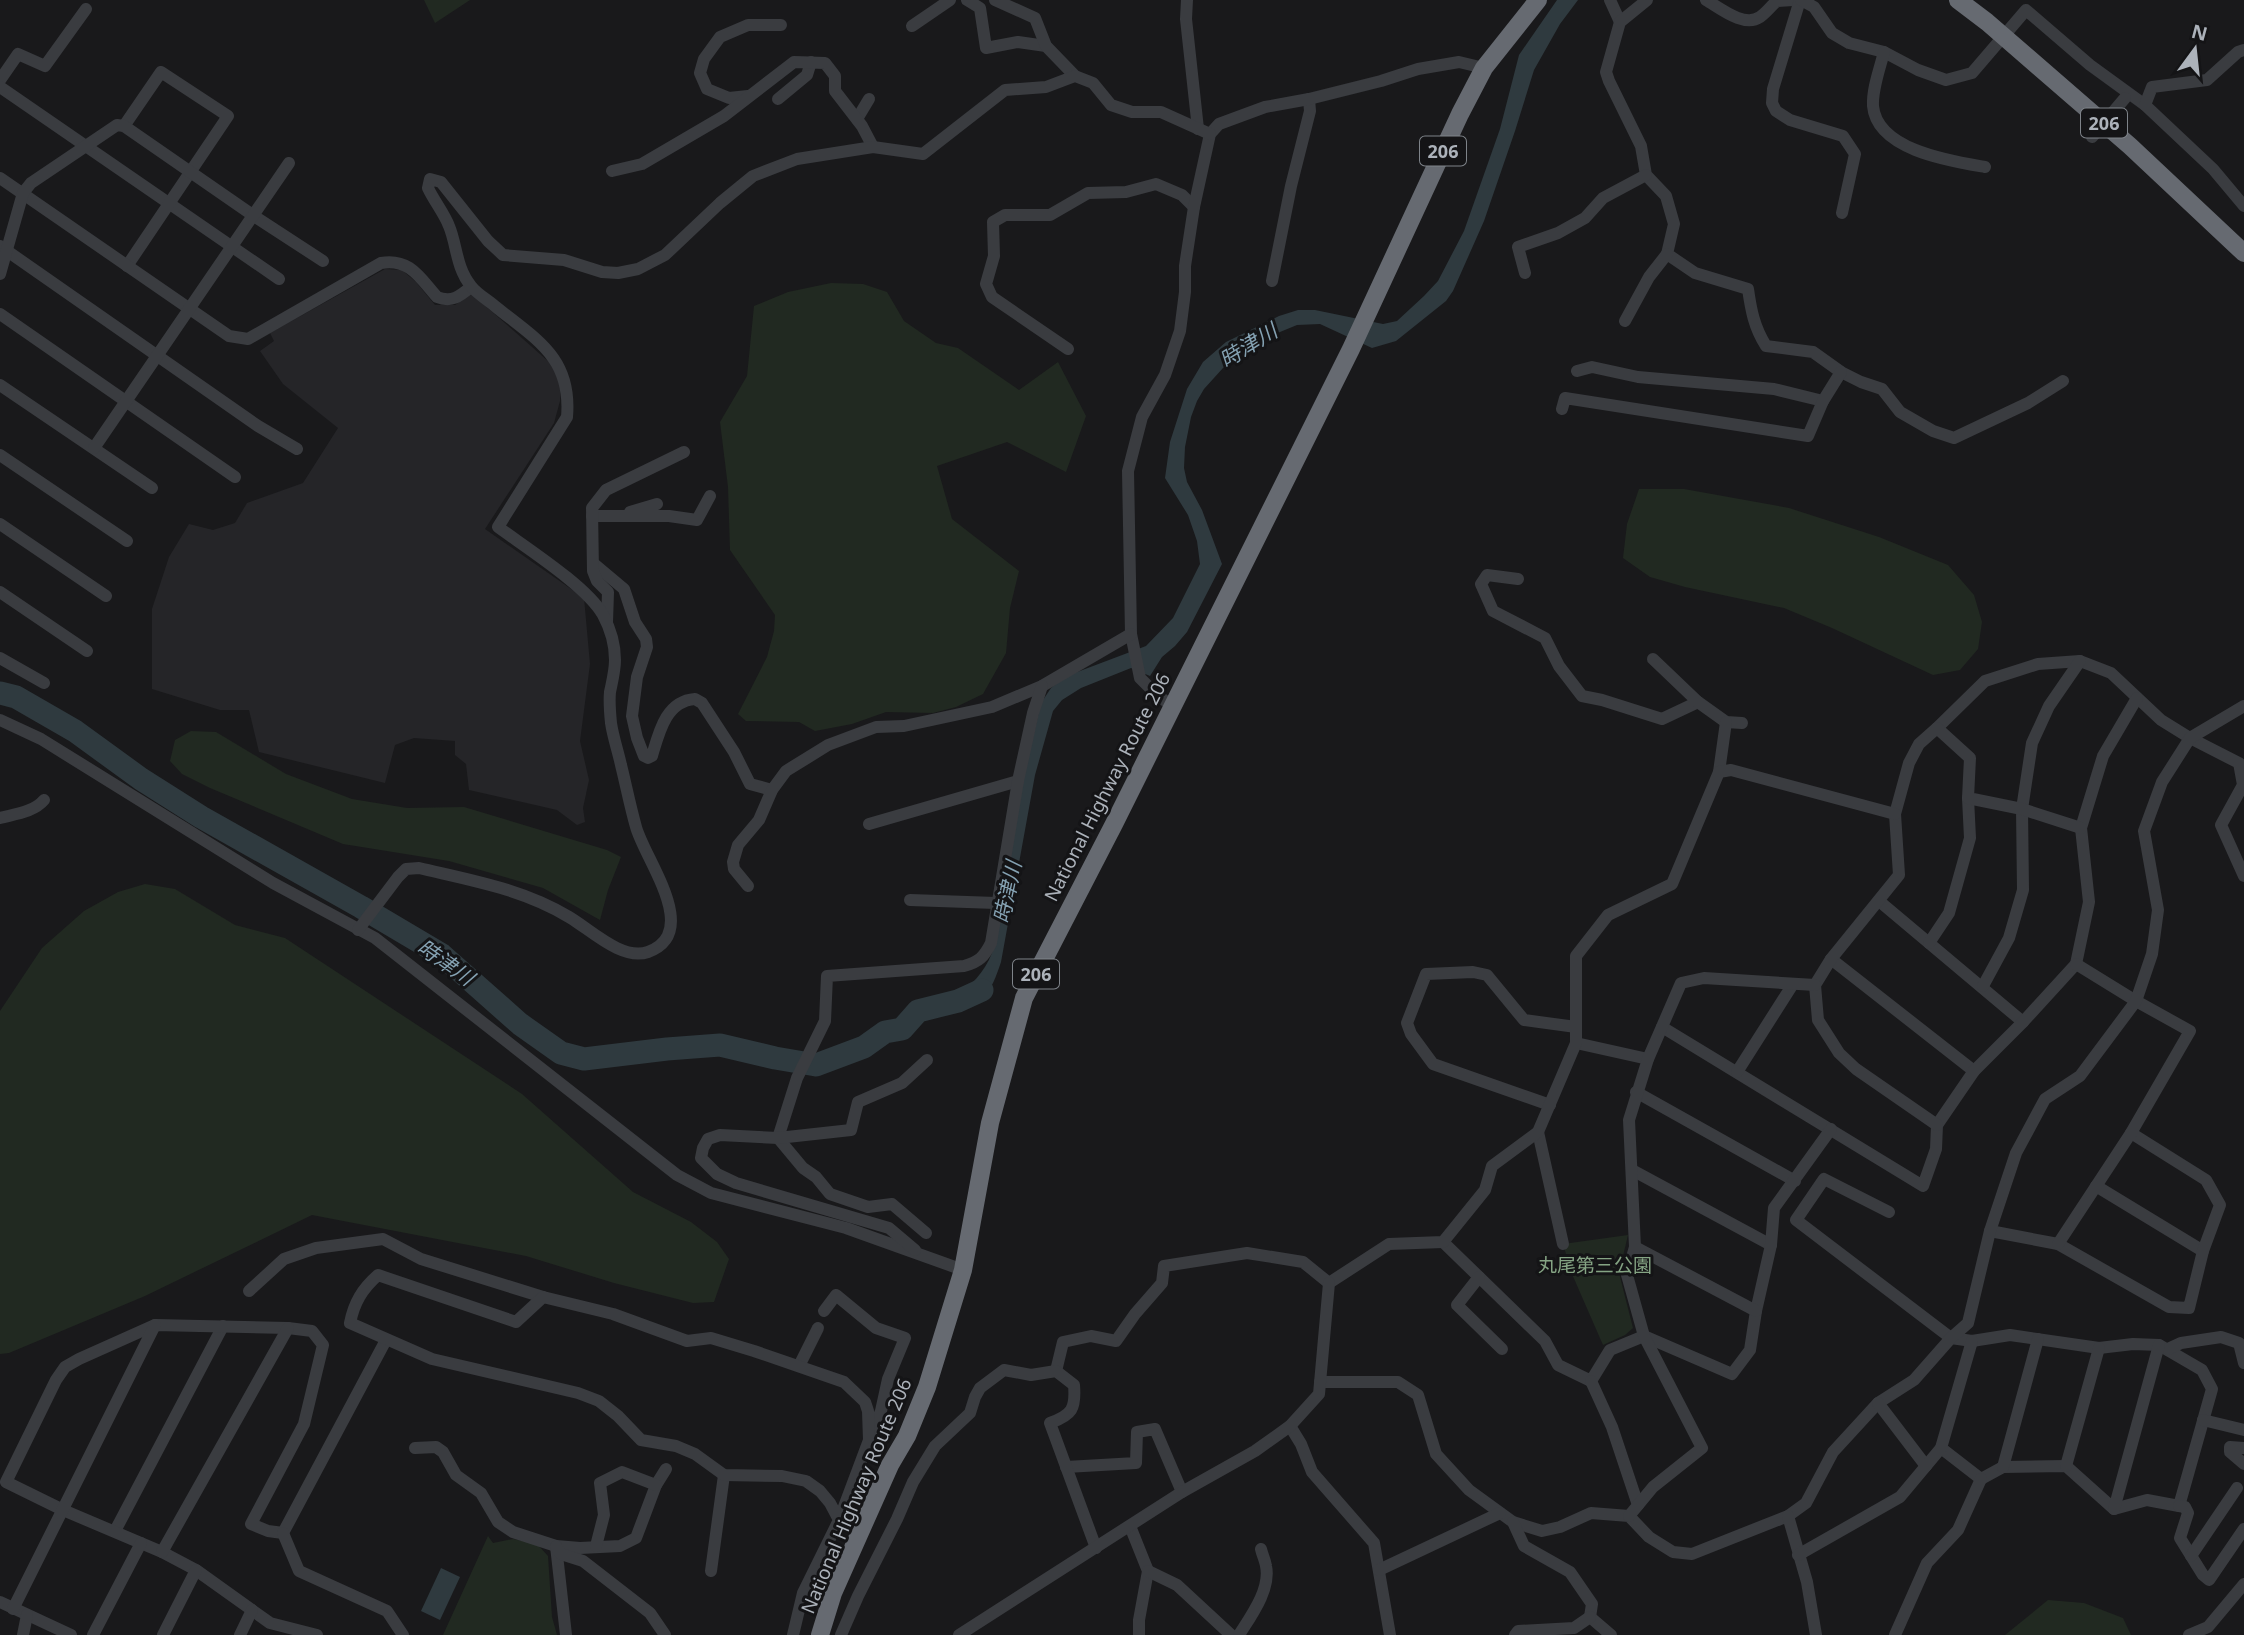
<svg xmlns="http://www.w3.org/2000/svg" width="2244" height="1635" font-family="'Noto Sans','Noto Sans JP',sans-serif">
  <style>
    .built { fill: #252528 }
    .green { fill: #212921 }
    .water { fill: #2f3a3f }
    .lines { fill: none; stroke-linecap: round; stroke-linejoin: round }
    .river { stroke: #2f3a3f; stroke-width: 23 }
    .minor { stroke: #3a3c40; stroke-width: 12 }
    .highway { stroke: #666a71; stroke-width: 18 }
    .labels { text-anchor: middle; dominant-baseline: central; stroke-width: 6; stroke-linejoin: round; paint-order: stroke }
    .shield { fill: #141416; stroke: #7e8389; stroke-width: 2 }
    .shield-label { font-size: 18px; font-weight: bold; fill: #acb2ba }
    .street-label { font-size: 19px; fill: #acb2ba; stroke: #141416 }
    .park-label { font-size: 19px; fill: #85a484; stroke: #141416 }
    .water-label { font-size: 21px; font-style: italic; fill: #85a2b3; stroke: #141416 }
  </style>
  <rect width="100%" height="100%" fill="#19191b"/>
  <path class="built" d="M385,269l17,1 14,12 19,23h20l17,-11 77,68 12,20 -1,19 -6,22 -69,106 99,69 6,66 -10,77 9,39 -6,28 2,14 -8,3 -20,-15 -88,-20 -3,-26 -11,-9v-14l-41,-3 -19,7 -10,38 -126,-31 -10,-42h-29l-68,-21v-80l17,-52 20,-33 24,6 22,-7 12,-20 56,-20 35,-55 -55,-44 -23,-33 14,-10 -4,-8z"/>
  <g class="green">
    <path d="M424,0h46l-35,23z"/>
    <path d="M831,283l32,1 24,8 17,29 32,22 22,5 61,42 39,-28 28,54 -20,56 -59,-30 -70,24 15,53 67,52 -9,37 -4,45 -23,41 -27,13 -23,6 -47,-1 -34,12 -37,7 -16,-9 -53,-1 -8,-7 29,-57 7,-26 1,-16 -45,-65 -2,-63 -8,-65 27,-46 7,-70 34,-14z"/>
    <path d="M1639,489h45l105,19 90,29 69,28 26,30 8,27 -4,27 -18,21 -27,5 -101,-47 -48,-20 -99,-21 -35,-10 -27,-19 4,-34z"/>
    <path d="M191,731l25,1 70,42 66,25 55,9 57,-1 143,43 14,7 -13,33 -8,30 -57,-32 -94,-27 -106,-17 -133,-56 -28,-14 -12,-13 5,-21z"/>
    <path d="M145,884l30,5 60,36 50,13 237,156 111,98 58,30 26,20 12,17 -15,43 -21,1 -79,-20 -88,-27 -214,-41 -167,81 -136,57 -9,1v-343l42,-63 42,-37 34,-19z"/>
    <path d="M1628,1235l-9,38 14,55 -8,7 -22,10 -31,-71 -9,-30z"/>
    <path d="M488,1536l5,7 20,-4 24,5 11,12 4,61 5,18h-114z"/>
    <path d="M2048,1600l36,3 39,15 8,17h-126z"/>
  </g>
  <g class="water">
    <path d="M1557,0h21l-18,24 -26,46 -19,61 -31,90 -31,70 -7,10 -50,40 -24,7 -52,-24 -23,1 -17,7 -42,24 -15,12 -19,21 -7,12 -6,16 -6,30 -1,21 3,14 15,28 20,54 -35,68 -12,14 -13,11 -12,19 -19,-8 -50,20 -19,12 -9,11 -18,64 -34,187c-5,15 -9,26 -19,38l-26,5 -2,-7c17,-12 30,-25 38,-45l33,-181 16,-69 10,-15 13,-11 82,-31 27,-28 27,-54 -3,-23 -9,-26 -23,-37 5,-36 17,-53 16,-27 23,-20 53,-26 19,-6h17l68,14 14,-3 27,-25 14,-15 26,-50 36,-102 19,-74z"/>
    <path d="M441,1568l19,9 -20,43 -19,-9z"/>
  </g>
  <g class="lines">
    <path class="river" d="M0,693l16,4 59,34 66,48 60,38 160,90 81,48 78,69 41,29 23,6 83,-10 53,-4 55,13 41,7 48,-18 21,-15 17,-3 16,-18 40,-10 24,-11"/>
    <g class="minor">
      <path d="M967,0l13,8 6,40 32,-6 28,4"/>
      <path d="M995,0l40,18 11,28 29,30"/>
      <path d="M1187,0l-1,19 12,110"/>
      <path d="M1610,0l10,22"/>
      <path d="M1647,0l-27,22 -14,50 3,9 32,65 5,29 20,21 8,28 -7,30 28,19 53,16c3,21 6,38 18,57l47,6 28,20 20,10 21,7 18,23 33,19 21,7 74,-35 35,-22"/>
      <path d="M1706,0c14,8 38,28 54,17 6,-4 11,-11 17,-16l16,-1"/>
      <path d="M1800,0l-27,89 -1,14 4,8 14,9 53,16 12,18 -13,59"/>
      <path d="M1801,0l13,7 18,26 17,10 35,9 34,18 28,10 26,-7 54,-63 64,55 55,40"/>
      <path d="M912,26l38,-26"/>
      <path d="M2244,50l-6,2 -31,28 -55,7 -7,18 68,64 31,37"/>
      <path d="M1884,52c-4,16 -12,37 -11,54 4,44 77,55 112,61"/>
      <path d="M0,80l18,-26 27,12 41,-57"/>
      <path d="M0,87l279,192"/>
      <path d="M748,96l-19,2 -22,-9 -7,-16 4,-14 16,-22 28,-12h33"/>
      <path d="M778,99l29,-24 4,-13"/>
      <path d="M857,119l12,-20"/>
      <path d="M124,126l37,-54 67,44 -101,150"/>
      <path d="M2092,137l33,-39"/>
      <path d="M612,171l30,-7 82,-48 70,-54 31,1 10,13v15l27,35 11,21"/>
      <path d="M0,178l229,158 19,3 133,-76c29,-5 39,15 56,34 15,6 23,-1 34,-10"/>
      <path d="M0,246l258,180 39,23"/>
      <path d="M1525,273l-7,-26 40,-14 27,-15 18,-20 43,-23"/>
      <path d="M0,274l23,-81 8,-10 86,-58 7,1 130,90 69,45"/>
      <path d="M1272,281l19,-95 19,-75 -1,-12"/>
      <path d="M0,314l235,163"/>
      <path d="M1625,321l24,-44 18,-23"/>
      <path d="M1068,349l-76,-52 -6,-13 8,-28 -1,-34 12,-7h45l38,-22 38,-1 30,-8 26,11 12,12"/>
      <path d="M1577,371l15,-4 46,10 136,12 49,12"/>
      <path d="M0,385l152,103"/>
      <path d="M1562,409l3,-11 243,38 15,-35 18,-29"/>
      <path d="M94,448l195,-285"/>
      <path d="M0,455l127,86"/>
      <path d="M630,512l27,-8"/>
      <path d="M592,516h77l28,4 13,-24"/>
      <path d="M0,524l106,72"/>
      <path d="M593,563l31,26 11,33 11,17 1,8 -10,30 -5,39 5,22 7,18 4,2 4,-2c7,-24 14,-55 43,-57l7,4 32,49 16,32 22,6"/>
      <path d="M1518,579l-31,-4 -6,9 12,27 52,27 14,28 23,30 20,4 60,19 36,-17"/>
      <path d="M0,592l87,59"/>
      <path d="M607,622l1,-30 -11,-11 -4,-10 -1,-63 14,-18 78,-38"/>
      <path d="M0,658l44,25"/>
      <path d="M1653,659l45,43 28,20 16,1"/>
      <path d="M1172,706l-16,-12 -16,-16 -9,-44 -3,-163 14,-54 23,-42 15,-44 5,-39v-26l9,-59 16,-73 9,-10 46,-17 44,-8 72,-18 37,-12 41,-7 25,6"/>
      <path d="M0,720l41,19 232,144 102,55 302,237 34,18 135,35 117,42"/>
      <path d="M1937,728l48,-47 53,-17 42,-3 31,12 50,47 29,18 49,25 4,22 -22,40 23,51"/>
      <path d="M1719,772l7,-50"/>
      <path d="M0,818c15,-4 34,-6 44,-18"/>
      <path d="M869,824l149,-43"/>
      <path d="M748,886l-14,-17 -1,-7 5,-17 21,-25 13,-30 14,-19 42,-26 48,-18 28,-1 88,-19 50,-21 89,-52"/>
      <path d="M910,900l86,3"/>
      <path d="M1879,901l144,121"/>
      <path d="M358,930l40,-53 8,-8 13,-1c51,12 104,21 150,49 22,13 53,44 79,35 54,-20 -3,-92 -12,-125 -6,-21 -10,-42 -15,-62 -3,-14 -8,-28 -10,-42 -1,-10 -2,-21 -1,-31 2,-10 5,-21 5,-32 0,-15 -5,-32 -12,-45 -15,-28 -78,-68 -105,-88l69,-110c5,-59 -30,-77 -71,-110 -8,-7 -19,-13 -25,-21 -15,-18 -14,-41 -22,-60 -5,-13 -15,-25 -21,-38l2,-9 11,3 47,59 15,14 61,5 38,12 16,1 20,-4 27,-14 55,-52 33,-27 44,-17 76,-12 50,7 82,-64 41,-3 29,-11 18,7 18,22 21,7h29l49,22"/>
      <path d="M1929,943l20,-30 21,-75 -2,-40"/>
      <path d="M1831,959l143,112"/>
      <path d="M1983,986l26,-48 14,-48 -1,-81 10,-66 17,-37 31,-45"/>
      <path d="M1662,1027l261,159 13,-37 1,-24 37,-54 49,-49 53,-58 13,-62 -8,-74 22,-72 34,-58"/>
      <path d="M1576,1043l72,16"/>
      <path d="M1737,1072l56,-88"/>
      <path d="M1636,1092l159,89"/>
      <path d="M1550,1105l-117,-41 -22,-30 -4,-11 19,-49 47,-2 14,3 37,45 52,7"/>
      <path d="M1937,1125l-81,-56 -17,-16 -21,-33 -3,-35 16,-26 68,-84 -4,-61 14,-51 10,-19 18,-16 33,30 -2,40 54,11 59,19"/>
      <path d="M1538,1132l25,112"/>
      <path d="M1632,1170l139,75"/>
      <path d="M2096,1186l107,65"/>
      <path d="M1889,1212l-65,-33 -28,41 155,118 21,3 38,-6 89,13 34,-4 26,1 43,25 10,19 -33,117 -32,-6 -33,9 -48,-43 -63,1 -22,12 -40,-31"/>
      <path d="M1990,1231l68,13 111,63 20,1 14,-57 17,-46 -14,-25 -75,-47"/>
      <path d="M926,1233l-34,-29 -24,3 -38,-13 -14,-17 -13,-9 -25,-30 19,-60 28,-57 2,-45 137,-10c15,-4 20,-9 27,-23l27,-162 15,-68 9,-27"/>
      <path d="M1443,1242l102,99 13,24 33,16 19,-31 34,-14 88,38 18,-24 6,-39 15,-66 3,-37 57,-79"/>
      <path d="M2058,1244l73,-111 59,-102 -54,-30 -60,-37"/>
      <path d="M1635,1247l121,64"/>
      <path d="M915,1250l-26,-22 -153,-45 -19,-9 -16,-16 2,-10 5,-9 12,-4 58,3 73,-8 7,-28 44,-19 25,-23"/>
      <path d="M1479,1277l-22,28 45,44"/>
      <path d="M1329,1283l60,-39 54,-2 42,-52 7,-24 46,-34 38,-89v-87l32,-41 64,-31 47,-112 12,-2 164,44"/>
      <path d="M249,1291l35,-32 32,-11 67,-9 38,20 122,38"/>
      <path d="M824,1311l12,-16 40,33 29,10 -17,41 -7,32 -9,21"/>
      <path d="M2168,1349l13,-6 40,-6 18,6 5,20"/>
      <path d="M799,1366l19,-38"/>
      <path d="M1056,1371l7,-29 28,-6 25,5 19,-27 27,-31 2,-17 83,-13 56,9 26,21"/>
      <path d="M1591,1381l21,46 26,78"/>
      <path d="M1320,1382h78l20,13 18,59 33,36 44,32 29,9 18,-4 31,-14 38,3 20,21 24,15 19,2 96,-38 18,-13 27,-51 45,-49 36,-23 37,-42 17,-15 22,-92 26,-78 29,-54 35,-23 56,-75 16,-47 6,-44 -14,-79 18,-49 28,-44 54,-32"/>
      <path d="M1878,1403l48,63"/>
      <path d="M2203,1420l41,10"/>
      <path d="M1290,1426l11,18 11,28 62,71 16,92"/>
      <path d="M415,1448l21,-1 7,5 13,23 25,18 17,29 15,10 43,14 24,2 40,-2 16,-8 20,-53 10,-16"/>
      <path d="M2244,1448l-14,-1v5l14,12"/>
      <path d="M2066,1466l33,-118"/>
      <path d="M1066,1467l70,-4 1,-31 18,-3 27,63"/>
      <path d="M2003,1467l35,-128"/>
      <path d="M2179,1506l6,1 3,6 -8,25 23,37 6,5 35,-51"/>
      <path d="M2114,1509l45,-164"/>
      <path d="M1629,1516l24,-29 49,-39 -58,-112 -17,-61 8,-28 -6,-127 19,-61 33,-76 23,-5 111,7"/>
      <path d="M1788,1516l19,66 9,53"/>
      <path d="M1513,1522l11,24 46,26 22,32 -2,13"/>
      <path d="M1130,1526l18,45 -9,49v15"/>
      <path d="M115,1531l108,-205"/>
      <path d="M283,1533l-15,-2 -17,-7 53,-100 19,-79 -11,-14 -24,-3 -133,-3 -76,34 -14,8 -9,13 -50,102 57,28 99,42 34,18 74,53 47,12"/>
      <path d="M283,1533l103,-193"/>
      <path d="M283,1533l16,38 88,40 16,24"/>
      <path d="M556,1546l10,89"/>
      <path d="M596,1546l8,-31 -4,-32 22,-11 34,13"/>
      <path d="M556,1547l5,7 22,7 67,52 15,22"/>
      <path d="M162,1552l126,-224"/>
      <path d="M1798,1555l102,-58 41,-49 31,-107"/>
      <path d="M2191,1556l46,-68"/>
      <path d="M1379,1570l121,-57"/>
      <path d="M711,1571l13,-96"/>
      <path d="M1148,1571l29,14 54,50"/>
      <path d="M0,1602l71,33"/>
      <path d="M13,1609l142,-284"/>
      <path d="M1590,1617l21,18"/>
      <path d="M23,1635l4,-20"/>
      <path d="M93,1635l48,-92"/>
      <path d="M163,1635l33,-65"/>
      <path d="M240,1635l12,-25"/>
      <path d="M793,1635l10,-42 36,-73 30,-80 -1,-29 -3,-9 -21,-20 -90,-31 -43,-13 -24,3 -74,-27 -70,-17 -27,25 -138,-47c-16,14 -24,28 -28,48l82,36 146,34 21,8 19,15 23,24 35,6 19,8 29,21 58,1 24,5 14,10 10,12 9,17"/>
      <path d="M841,1635l17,-39 39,-77 16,-37 22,-36 35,-33 5,-16 5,-9 24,-18 27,5 25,-4 18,14c2,24 -2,30 -24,38l46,125"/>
      <path d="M959,1635l223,-143 73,-41 35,-25 29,-32 10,-111"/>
      <path d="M1239,1635c12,-19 32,-46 27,-69 -1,-6 -4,-12 -5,-17"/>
      <path d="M1515,1635l3,-4 56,-3 16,-11"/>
      <path d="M1895,1635l32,-72 31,-33 23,-51"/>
      <path d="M2189,1635l19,-8 36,-43"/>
    </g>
    <g class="highway">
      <path d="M1958,0l29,22 143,124 114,107"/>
      <path d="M820,1635l13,-42 57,-128 17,-29 20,-49 36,-117 27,-147 34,-125 90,-174 237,-475 109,-235 24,-46 54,-68"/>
    </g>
  </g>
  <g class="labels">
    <g class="shield">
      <rect x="2081" y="108.5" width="46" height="29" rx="5"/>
      <rect x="1420" y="136.5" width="46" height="29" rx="5"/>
      <rect x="1013" y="959.5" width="46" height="29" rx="5"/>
    </g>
    <g class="shield-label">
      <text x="2104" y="123">206</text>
      <text x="1443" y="151">206</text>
      <text x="1036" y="974">206</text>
    </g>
    <g class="street-label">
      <text transform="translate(1107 787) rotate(-63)">National Highway Route 206</text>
      <text transform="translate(856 1496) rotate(-67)">National Highway Route 206</text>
    </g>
    <g class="park-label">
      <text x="1595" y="1265">丸尾第三公園</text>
    </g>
    <g class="water-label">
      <text transform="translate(1248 345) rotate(-32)">時津川</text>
      <text transform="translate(1007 892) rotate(-78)">時津川</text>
      <text transform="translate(446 962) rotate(35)">時津川</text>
    </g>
  </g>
  <g transform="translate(2195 49) rotate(15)" stroke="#141416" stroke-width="5" paint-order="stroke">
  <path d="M0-5L12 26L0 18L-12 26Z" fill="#acb2ba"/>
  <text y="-10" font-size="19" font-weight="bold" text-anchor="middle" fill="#acb2ba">N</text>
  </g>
</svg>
